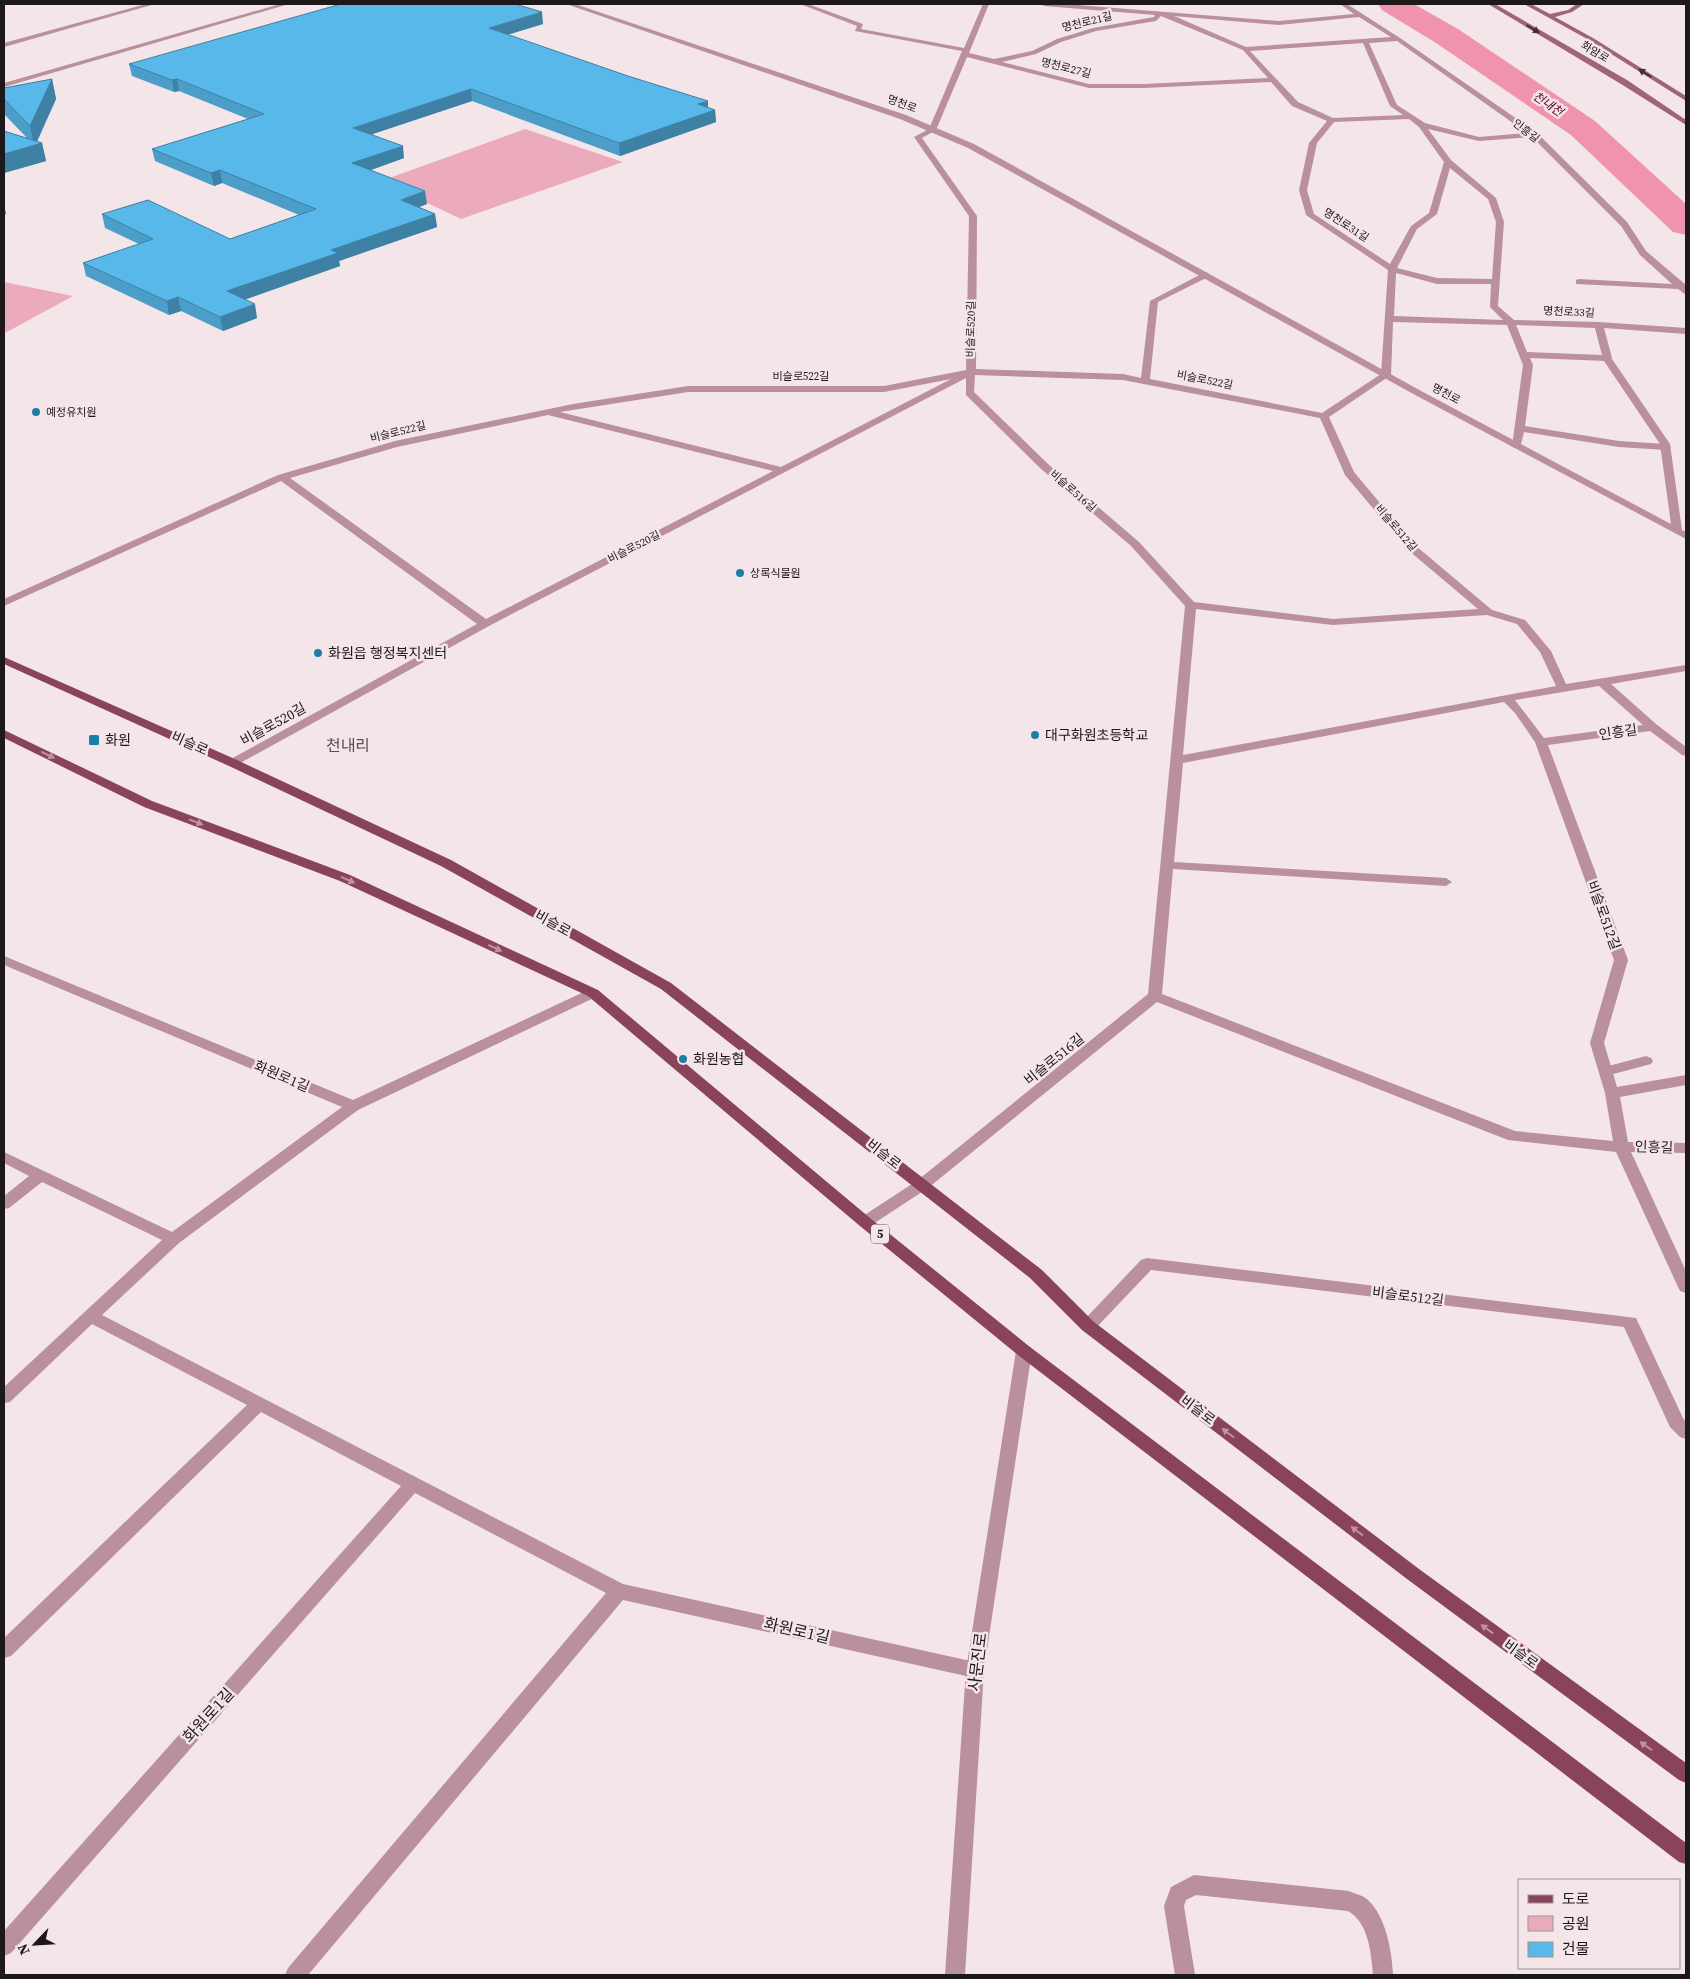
<svg xmlns="http://www.w3.org/2000/svg" width="1690" height="1979" font-family="'Source Serif 4','Noto Sans KR',serif">
  <style>
    .green { fill: #ecabbd }
    .lines { fill: none; stroke-linecap: round; stroke-linejoin: round }
    .river { fill: #f093ae; fill-rule: evenodd }
    .service { fill: #b9909b; fill-rule: evenodd }
    .minor { fill: #b9909b; fill-rule: evenodd }
    .tertiary { fill: #b9909b; fill-rule: evenodd }
    .secondary { fill: #9f6475; fill-rule: evenodd }
    .primary { fill: #8a445a; fill-rule: evenodd }
    .wall { fill: #4c9ec9 }
    .shaded-wall { fill: #3e81a4 }
    .building { fill: #58b8ea; stroke: #3e81a4 }
    .oneway { fill: #442f35 }
    .oneway2 { fill: #bf94a2 }
    .poi-dot { fill: #1d7da9; stroke: #f4e5e9; stroke-width: 2 }
    .labels { text-anchor: middle; dominant-baseline: central; stroke-width: 5; stroke-linejoin: round; paint-order: stroke }
    .far-street-label { font-size: 11px; fill: #1d1819; stroke: #f4e5e9 }
    .far-poi-label { font-size: 11px; fill: #1d1819; stroke: #f4e5e9; text-anchor: start }
    .far-water-label { font-size: 12px; font-style: italic; fill: #560229; stroke: #f4e5e9 }
    .shield { fill: #f4e5e9; stroke: #5e5657; stroke-width: 1 }
    .shield-label { font-size: 12px; font-weight: bold; fill: #1d1819 }
    .poi-label { font-size: 14px; fill: #1d1819; stroke: #f4e5e9; text-anchor: start }
    .street-label { font-size: 14px; fill: #1d1819; stroke: #f4e5e9 }
    .quarter-label { font-size: 16px; fill: #5c4f52; stroke: #f4e5e9 }
    .near-street-label { font-size: 16px; fill: #1d1819; stroke: #f4e5e9 }
  </style>
  <rect width="100%" height="100%" fill="#f4e5e9"/>
  <g class="green">
    <path d="M525,129l98,33 -162,57 -80,-38z"/>
    <path d="M4,282l69,14 -66,36 -3,-1z"/>
  </g>
  <g class="lines">
    <path class="river" d="M1378,4h36l44,25 137,92 91,83v31l-13,-3 -102,-97 -135,-92 -54,-33z"/>
    <g class="service">
      <path d="M1646,1056l5,2 2,3 -2,3 -45,12 -5,-2 -2,-3 2,-3z"/>
      <path d="M1194,1875l155,16c6,3 13,4 18,8 19,17 25,52 26,76h-20c-2,-22 -4,-52 -25,-64l-152,-16 -10,5 -2,6 11,69h-20l-11,-69 7,-19z"/>
    </g>
    <g class="minor">
      <path d="M146,4h9l-151,43v-4z"/>
      <path d="M280,4h9l-285,83v-4z"/>
      <path d="M800,4h8l55,20 -2,5 103,19 19,-44h6l-20,49 25,6 38,-8 25,-12 36,-11 61,-11 1,-2 -111,-9 -3,-2h24l214,17 75,-7 -14,-10h7l53,34 137,95 90,89 19,29 40,34v10l-8,-6 -102,-5v-4l3,-1 93,5 -32,-29 -19,-29 -89,-89 -53,4 -51,-12 23,31 45,38 8,24 -6,84 16,14 85,2 87,6v6l-82,-6 8,30 -5,3 -77,-3 3,7 -8,61 94,15 47,3 5,3 -5,3 -47,-3 -95,-15 -4,16h-6l-2,-2 11,-81 -16,-40 -114,-3 -2,53 -62,42 25,55 62,74 76,64 33,10 26,31 15,33 120,-19v6l-75,13 45,40 30,23v9l-4,-1 -32,-24 -102,14 80,215 -24,83 13,44 69,-12v10l-66,12 8,45 58,1v10l-55,-1 55,119v22l-6,-2 -2,-4 -62,-135 -108,-12 -351,-138 -229,186 -58,38 -5,2 -5,-2 -3,-4 3,-4 58,-38 230,-186 37,-388 -54,-60 -91,-78 -74,-73v-17l-477,248 -256,141 -6,-4 2,-3 248,-136 -196,-143 -277,125v-7l274,-124 117,-34 178,-37 115,-18h196l82,-16 3,-154 -55,-79 15,-8 33,-78 -107,-20 2,-5zM1161,16l82,34 25,28 -124,6h-55l-87,-22 34,-8 25,-12 35,-11 60,-10zM1174,16l105,9 80,-8 32,20 -145,10zM1397,41l130,92 -48,4 -54,-14 -28,-18 -28,-62zM1363,43l27,63 13,9 -70,3 -35,-16 -48,-51zM967,57l122,31h55l127,-6 21,24 35,15 -18,22 -10,47 7,25 82,55 -7,104 -59,39 -172,-34 8,-77 50,-25v-4l-3,-1 -55,29 -9,77 -18,-4 -147,-5 1,-153 -55,-78 14,-8zM1409,119l10,8 25,35 -15,51 -18,13 -21,38 -76,-50 -7,-24 10,-47 17,-21zM1450,168l38,31 8,23 -4,57 -55,-1 -40,-10 20,-39 20,-15zM1396,273l41,11h54l-1,23 13,13 -109,-4zM1516,325l79,3 7,27 -75,-3zM975,375l148,5 197,38 25,57 63,75 70,59 -145,10 -139,-17 -55,-60 -91,-78 -74,-72zM951,379l-170,88 -221,-55 128,-20h196zM548,415l225,56 -287,148 -196,-141 107,-31zM1196,609l137,16 154,-10 30,9 23,28 16,34 -373,69zM1599,686l44,39 -99,13 -29,-38zM1504,702l11,11 20,29 79,218 -24,83 15,50 8,48 -98,-10 -353,-137 11,-125 273,17 6,-4 -6,-4 -272,-16 9,-99z"/>
      <path d="M4,956l349,144 235,-110h10l2,3 -2,3 -240,114 -179,133 -77,72 521,269 352,78 7,2 2,6 -2,6 -7,2 -352,-78 -315,375h-23l3,-7 318,-375 -191,-100 -404,460 -7,3v-25l397,-445 -140,-74 -250,244 -7,2v-20l243,-233 -155,-81 -82,78 -6,1v-16l158,-147 -120,-58 -33,26 -5,1v-13l25,-20 -25,-13v-11l168,80 170,-125 -338,-142z"/>
      <path d="M1147,1258l489,60 47,100 3,4v17l-6,-2 -10,-10 -46,-100 -473,-57 -57,60 -6,2 -6,-2 -2,-4 2,-4 59,-62z"/>
    </g>
    <g class="tertiary">
      <path d="M566,4h9l331,111 68,29 449,248 248,132 -11,-80 -58,-86 5,-3 3,1 60,88 12,86 4,2v7l-269,-143 -449,-248 -68,-29z"/>
      <path d="M1024,1345l6,2 2,4 -48,319 -19,305h-20l21,-305 50,-319 2,-4z"/>
    </g>
    <g class="secondary">
      <path d="M1488,4h7l132,76 59,40v5l-65,-41z"/>
      <path d="M1524,4h7l19,10 18,-4 9,-6h7l-12,8 -17,5 38,21 93,58v5l-97,-61z"/>
    </g>
    <g class="primary">
      <path d="M4,657l233,103 214,100 220,123 371,287 52,52 325,247 267,194v20l-7,-3 -272,-201 -325,-249 -52,-52 -369,-289 -220,-123 -212,-100 -225,-102z"/>
      <path d="M4,730l148,71 198,74 248,115 272,228 160,129 656,496v21l-7,-2 -661,-507 -158,-129 -272,-230 -248,-115 -196,-74 -140,-69z"/>
    </g>
  </g>
  <g class="wall">
    <path d="M543,24l-36,11 208,75 1,12 -96,34 -148,-55 -100,33 32,24 -33,12 56,34 -8,3 16,7 2,13 -98,34 1,5 -95,33 12,19 -34,13 -42,-20 -12,4 -83,-39 -3,-13 56,-19 -34,-16 -3,-14 128,25 69,-24 -77,-32 -8,3 -59,-25 -3,-12 96,-30 -69,-28 -5,1 -42,-16 -3,-12z"/>
    <path d="M52,79l4,20 -19,43 5,1 4,18 -42,12v-42l23,7 -23,-24v-26z"/>
  </g>
  <g class="shaded-wall">
    <path d="M542,12l1,12 -53,16 -1,-12z"/>
    <path d="M52,79l4,20 -21,46 7,-2 4,18 -42,12v-19l30,-9 -4,-19z"/>
    <path d="M177,79l2,12 -5,1 -2,-12z"/>
    <path d="M471,89l1,12 -117,39 -2,-12z"/>
    <path d="M708,101v12l7,-3 1,12 -96,34 -1,-13 79,-39z"/>
    <path d="M403,146l1,12 -50,18 -2,-13z"/>
    <path d="M220,170l2,13 -8,3 -3,-13z"/>
    <path d="M425,191l2,13 -24,9 -2,-13z"/>
    <path d="M4,204l2,10 -2,1z"/>
    <path d="M435,214l2,13 -98,34 1,5 -110,39 -3,-14 104,-41z"/>
    <path d="M178,297l3,14 -12,4 -2,-14z"/>
    <path d="M255,304l2,14 -34,13 -3,-14z"/>
  </g>
  <g class="building">
    <path d="M341,4h174l27,8 -53,16 139,48 80,25 -10,3 17,6 -96,33 -148,-54 -118,39 50,18 -51,17 73,28 -24,9 34,14 -104,36 7,3 -111,38 28,13 -35,13 -42,-20 -11,4 -84,-38 70,-24 -51,-25 46,-14 82,39 86,-30 -96,-39 -9,3 -59,-24 112,-35 -87,-35 -5,1 -43,-16z"/>
    <path d="M52,79l-22,47 -26,-27v-11z"/>
    <path d="M4,131l38,12 -38,11z"/>
  </g>
  <defs><path id="oneway-solid" d="M-6-.8H1V-3.2L6.5 0L1 3.2V.8H-6Z" transform="scale(1.25)"/></defs>
  <g class="oneway">
    <use href="#oneway-solid" transform="translate(1533 29) rotate(31)"/>
    <use href="#oneway-solid" transform="translate(1645 73) rotate(-148)"/>
  </g>
  <g class="oneway2">
    <use href="#oneway-solid" transform="translate(48 755) rotate(26)"/>
    <use href="#oneway-solid" transform="translate(196 822) rotate(21)"/>
    <use href="#oneway-solid" transform="translate(348 880) rotate(24)"/>
    <use href="#oneway-solid" transform="translate(495 948) rotate(25)"/>
    <use href="#oneway-solid" transform="translate(1228 1433) rotate(-143)"/>
    <use href="#oneway-solid" transform="translate(1357 1531) rotate(-143)"/>
    <use href="#oneway-solid" transform="translate(1487 1629) rotate(-144)"/>
    <use href="#oneway-solid" transform="translate(1646 1746) rotate(-145)"/>
  </g>
  <g class="poi-dot">
    <circle cx="36" cy="412" r="5"/>
    <circle cx="740" cy="573" r="5"/>
    <circle cx="318" cy="653" r="5"/>
    <circle cx="1035" cy="735" r="5"/>
    <rect x="88" y="734" width="12" height="12" rx="2.5"/>
    <circle cx="683" cy="1059" r="5"/>
  </g>
  <g class="labels">
    <g class="far-street-label">
      <text transform="translate(1087 22) rotate(-14)">명천로21길</text>
      <text transform="translate(1595 52) rotate(31)">화암로</text>
      <text transform="translate(1066 68) rotate(14)">명천로27길</text>
      <text transform="translate(902 104) rotate(20)">명천로</text>
      <text transform="translate(1526 131) rotate(38)">인흥길</text>
      <text transform="translate(1346 225) rotate(33)">명천로31길</text>
      <text transform="translate(1569 312) rotate(3)">명천로33길</text>
      <text transform="translate(971 329) rotate(-89)">비슬로520길</text>
      <text x="801" y="376">비슬로522길</text>
      <text transform="translate(1205 380) rotate(11)">비슬로522길</text>
      <text transform="translate(1446 394) rotate(28)">명천로</text>
      <text transform="translate(398 432) rotate(-14)">비슬로522길</text>
      <text transform="translate(1073 491) rotate(41)">비슬로516길</text>
      <text transform="translate(1396 528) rotate(49)">비슬로512길</text>
      <text transform="translate(634 547) rotate(-27)">비슬로520길</text>
    </g>
    <g class="far-poi-label">
      <text x="46" y="412">예정유치원</text>
      <text x="750" y="573">상록식물원</text>
    </g>
    <g class="far-water-label">
      <text transform="translate(1548 104) rotate(34)">천내천</text>
    </g>
    <rect class="shield" x="871" y="1224.5" width="18" height="19" rx="4"/>
    <g class="shield-label">
      <text x="880" y="1234">5</text>
    </g>
    <g class="poi-label">
      <text x="328" y="653">화원읍 행정복지센터</text>
      <text x="1045" y="735">대구화원초등학교</text>
      <text x="105" y="740">화원</text>
      <text x="693" y="1059">화원농협</text>
    </g>
    <g class="street-label">
      <text transform="translate(273 724) rotate(-29)">비슬로520길</text>
      <text transform="translate(1618 732) rotate(-8)">인흥길</text>
      <text transform="translate(190 743) rotate(24)">비슬로</text>
      <text transform="translate(1604 915) rotate(70)">비슬로512길</text>
      <text transform="translate(553 923) rotate(29)">비슬로</text>
      <text transform="translate(1054 1059) rotate(-39)">비슬로516길</text>
      <text transform="translate(282 1076) rotate(23)">화원로1길</text>
      <text transform="translate(1654 1147) rotate(2)">인흥길</text>
      <text transform="translate(884 1154) rotate(38)">비슬로</text>
      <text transform="translate(1408 1296) rotate(7)">비슬로512길</text>
      <text transform="translate(1198 1410) rotate(37)">비슬로</text>
      <text transform="translate(1521 1654) rotate(36)">비슬로</text>
    </g>
    <g class="quarter-label">
      <text x="348" y="745">천내리</text>
    </g>
    <g class="near-street-label">
      <text transform="translate(797 1630) rotate(13)">화원로1길</text>
      <text transform="translate(977 1662) rotate(-83)">사문진로</text>
      <text transform="translate(208 1715) rotate(-48)">화원로1길</text>
    </g>
  </g>
  <rect width="1690" height="1979" fill="none" stroke="#1d1819" stroke-width="10"/>
  <rect x="1518" y="1879" width="162" height="90" fill="#f4e5e9" stroke="#9e9396"/>
  <rect x="1528" y="1895" width="25" height="8" fill="#8a445a" stroke="#9e9396"/>
  <text x="1562" y="1904" font-size="15" fill="#1d1819">도로</text>
  <rect x="1528" y="1916" width="25" height="15" fill="#ecabbd" stroke="#9e9396"/>
  <text x="1562" y="1929" font-size="15" fill="#1d1819">공원</text>
  <rect x="1528" y="1942" width="25" height="15" fill="#58b8ea" stroke="#9e9396"/>
  <text x="1562" y="1954" font-size="15" fill="#1d1819">건물</text>
  <g transform="translate(35 1944) rotate(245)" stroke="#f4e5e9" stroke-width="4" paint-order="stroke">
  <path d="M0-4L9 19L0 12L-9 19Z" fill="#1d1819"/>
  <text y="-8" font-size="14" font-weight="bold" text-anchor="middle" fill="#1d1819">N</text>
  </g>
</svg>
